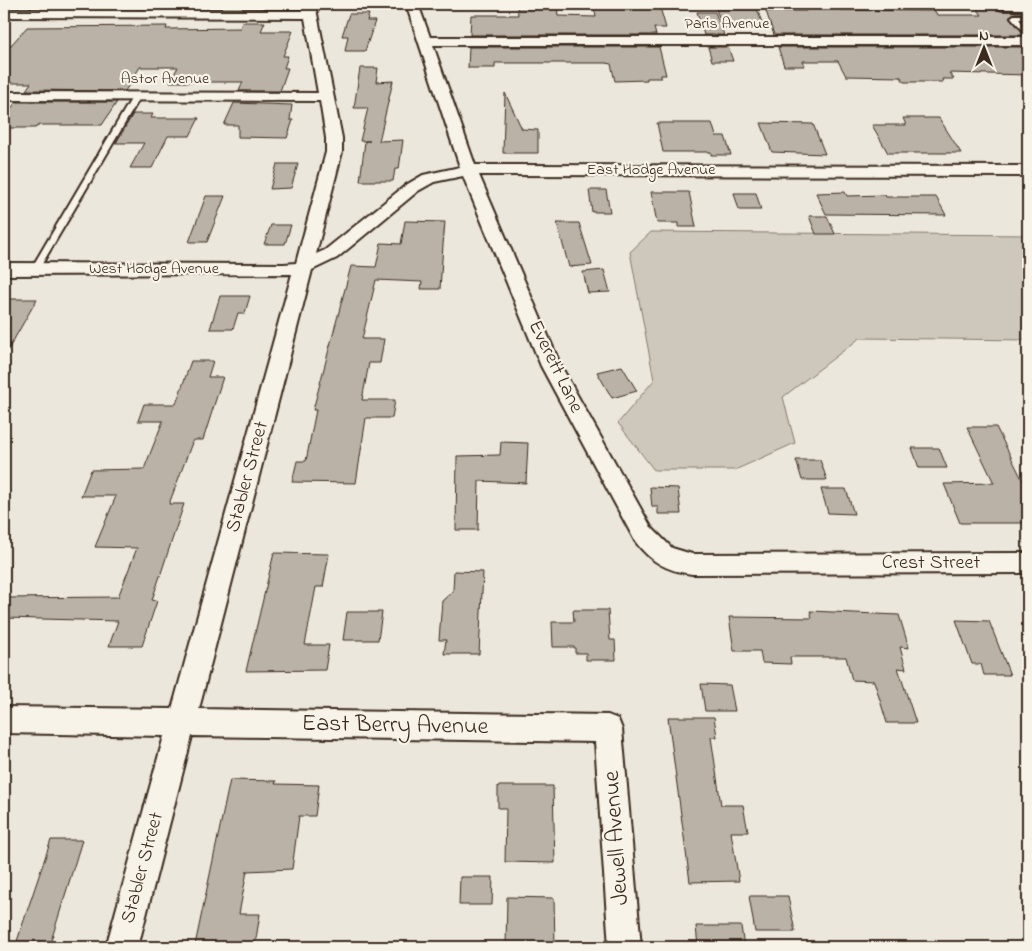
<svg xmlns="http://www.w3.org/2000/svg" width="1032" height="951" font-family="'Indie Flower',sans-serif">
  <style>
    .green { fill: #cec8bc; stroke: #84796d }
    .building { fill: #bab2a7; stroke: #3b2a1e }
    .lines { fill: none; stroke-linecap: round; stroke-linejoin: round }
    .service-casing { stroke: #3b2a1e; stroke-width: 4 }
    .minor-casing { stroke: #3b2a1e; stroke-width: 4 }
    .service { fill: #f7f3e8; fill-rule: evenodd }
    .minor { fill: #f7f3e8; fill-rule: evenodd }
    .labels { text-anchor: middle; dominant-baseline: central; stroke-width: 4.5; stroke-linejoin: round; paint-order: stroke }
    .far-street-label { font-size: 16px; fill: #3b2a1e; stroke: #f7f3e8 }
    .street-label { font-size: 20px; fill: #3b2a1e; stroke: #f7f3e8 }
    .near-street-label { font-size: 24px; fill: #3b2a1e; stroke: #f7f3e8 }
  </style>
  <rect width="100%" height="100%" fill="#ece7dc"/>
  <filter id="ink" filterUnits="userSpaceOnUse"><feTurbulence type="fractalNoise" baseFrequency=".02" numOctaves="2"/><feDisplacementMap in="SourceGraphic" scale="10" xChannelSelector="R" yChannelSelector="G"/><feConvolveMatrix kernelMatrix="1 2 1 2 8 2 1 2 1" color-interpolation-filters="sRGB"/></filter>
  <g filter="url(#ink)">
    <path class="green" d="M651,232l377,3v105l-168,-2 -77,59 12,46 -60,27h-81l-36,-47 36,-43 -24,-128z"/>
    <g class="building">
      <path d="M631,4h28l7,24h-12l2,7h-186l1,-20h47l-1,-9h40l1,10 38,1 -2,-10h37z"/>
      <path d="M803,4h33l4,6 95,1 2,4h45l-9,-11h55h-26l-5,4 3,3 28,1v1h-14l-5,4 16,18h-251l-8,-24h40z"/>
      <path d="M716,9h41l7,19h-41z"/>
      <path d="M697,12h18l9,23h-20z"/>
      <path d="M349,14h20l-2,7h8l-10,30h-20l3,-15h-6z"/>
      <path d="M242,22h23l-4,9h32l-10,25h5l-4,12h4l-8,23h-41l4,-9h-73l8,-15h-38l-15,24 -99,-1 5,-7h-27v-30l23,-26 140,-1 -1,3 74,-1z"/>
      <path d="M469,47h190l7,28h-5v3h-14v2l-32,1 -4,-17 -5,-1h-111v5h-27z"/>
      <path d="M708,47h20l5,14h-21z"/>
      <path d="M778,47h250v28l-79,-2 5,6h-12l1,3h-39l-3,-5 -55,-1 -8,-15h-35l2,5h-21z"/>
      <path d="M360,68h18l-2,14 17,-1 -14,60 24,-1 -4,29h-4l-2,12h-33l5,-40h5h-10l8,-33h-14z"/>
      <path d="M505,93l17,36 16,1v23h-35z"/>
      <path d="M16,102h101l-15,23h-62l-5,3h-31v-10z"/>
      <path d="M234,103l58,2 -2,15h3l-6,18 -49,-1v-12h-14z"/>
      <path d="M133,114h20l-2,4h48l-9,18h-22l-16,32h-22l14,-25h-28z"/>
      <path d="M903,118h36l22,35h-73l-16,-28h34z"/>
      <path d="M657,123h55l4,13h9l6,19h-20v-3h-48z"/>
      <path d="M761,123l52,1 12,30 -53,-2z"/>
      <path d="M277,164h21l-7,24 -21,1z"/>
      <path d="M589,190h17l4,22h-18z"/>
      <path d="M651,192h38l7,35h-18v-4h-21z"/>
      <path d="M845,192l2,4 38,-1 1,2h50l10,18 -120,-1 -10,-21z"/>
      <path d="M734,193h22l5,17h-22z"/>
      <path d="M206,196h19l-18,46h-18z"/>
      <path d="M809,216h18l8,18h-19z"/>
      <path d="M405,221l40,1 -2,23 -3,44h-19l1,-7 -46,-2 -14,59h22l-4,24h-11l-7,37h33l-3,18h-26l-10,65 -64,-1 5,-21h9l10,-51h-3l38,-144 25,1 5,-24 20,1z"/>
      <path d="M557,223h22l13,42 -23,2z"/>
      <path d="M271,225h20l-6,19h-21z"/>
      <path d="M604,270l6,22 -22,1 -5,-21z"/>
      <path d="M220,296h30l-5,17h-7l-5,16h-23z"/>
      <path d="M4,299h33l-33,58z"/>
      <path d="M191,361h22l-5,16h15l-20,63h-10l-24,64h15l-32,96 5,1 -15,45h-33l9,-25 -114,-3v-20l114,-1 19,-49 -42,-1 21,-51h-35l10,-26 53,-1 19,-48h-25l6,-17h32z"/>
      <path d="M622,366l15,25 -25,7 -15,-26z"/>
      <path d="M967,427h29l28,56 4,1v39h-68l-16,-39 50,-1z"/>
      <path d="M501,442l27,1 -2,40 -47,-2 -1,49h-22l1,-74 43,-1z"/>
      <path d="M912,448h27l8,20h-28z"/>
      <path d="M796,460h24l7,20h-25z"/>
      <path d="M650,487l28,1 3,26h-23v-7h-6z"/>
      <path d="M821,489h25l8,25 -26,-1z"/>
      <path d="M274,553l55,1 -6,33h-7l-11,58h24l-4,25 -79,1z"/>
      <path d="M454,571l29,1 -4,82h-35l2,-14h-7l3,-39 11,-10z"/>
      <path d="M573,610h35l2,30h5l1,20h-30v-7h-11v-6h-22l-1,-25h22z"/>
      <path d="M810,611l89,4 10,33 -9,-1 6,22 -8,-1 18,55h-29l-13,-42 -22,-1 -6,-23h-56l1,7 -29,-1 -2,-12h-26l-5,-34 83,1z"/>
      <path d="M347,612h35l-4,28h-35z"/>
      <path d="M956,620l33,1 21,54h-26l-3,-11h-9z"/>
      <path d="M701,684l29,1 5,26h-30z"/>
      <path d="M668,717h46l3,20h-6l10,68h22l5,27h-17l8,49 -49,1z"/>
      <path d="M230,780l46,1 -1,3 44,1 -4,31h-16l-7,53 -45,2 -8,43h21l-5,31h-60z"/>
      <path d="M498,786h55l2,77 -50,-1 1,-54h-8z"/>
      <path d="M51,840h31l-31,101h-34z"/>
      <path d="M460,877h33l-1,28h-33z"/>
      <path d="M749,896h39l7,36h-40z"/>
      <path d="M507,897l47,1 1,49h-49z"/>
      <path d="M696,926h45l3,21h-46z"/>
    </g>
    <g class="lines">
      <defs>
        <g id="service">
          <path d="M1002,6h26v4l-28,-1 -1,-1z"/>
          <path d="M1028,15v4h-9l9,11v6l-17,-19 3,-2z"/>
          <path d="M134,94l7,2 -102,173 -4,3 -3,-1 -1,-2z"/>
        </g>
        <path id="minor" d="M303,4h12l27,134v14l-26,102 9,-4 81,-65 17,-10 37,-8 -54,-163h12l12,33h598v8h-595l42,120 553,1v10l-549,-1 82,191 90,161 21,21 20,6 336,-1v20l-336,1c-26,-3 -42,-13 -57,-33l-94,-175 -78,-190 -29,6 -16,9 -81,67 -25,12 -113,439 409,6 10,4 4,10 19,218h-32l-14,-205 -403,-6 -54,211h-32l58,-211 -160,-3v-26l168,2 120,-435 -288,1v-12l280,1 12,-1 30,-111v-14l-6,-37 -316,-1v-8l314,1 -13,-75 -301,-1v-8l300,1z"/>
      </defs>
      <use href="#service" class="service-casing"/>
      <use href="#minor" class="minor-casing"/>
      <use href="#service" class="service"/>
      <use href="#minor" class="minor"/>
    </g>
  </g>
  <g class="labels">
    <g class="far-street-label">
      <text x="727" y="24">Paris Avenue</text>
      <text x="165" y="79">Astor Avenue</text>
      <text x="651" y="170">East Hodge Avenue</text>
      <text x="154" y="269">West Hodge Avenue</text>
    </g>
    <g class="street-label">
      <text transform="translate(555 367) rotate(64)">Everett Lane</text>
      <text transform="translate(248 477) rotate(-75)">Stabler Street</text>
      <text x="931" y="563">Crest Street</text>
      <text transform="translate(143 868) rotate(-75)">Stabler Street</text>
    </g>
    <g class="near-street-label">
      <text transform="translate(395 726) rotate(1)">East Berry Avenue</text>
      <text transform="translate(617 838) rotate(-94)">Jewell Avenue</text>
    </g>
  </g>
  <rect width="1032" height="951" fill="none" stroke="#f7f3e8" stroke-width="20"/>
  <rect x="10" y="10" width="1012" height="931" fill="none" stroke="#3b2a1e" stroke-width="2" filter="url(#ink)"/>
  <g transform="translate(984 48)" stroke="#f7f3e8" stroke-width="4" paint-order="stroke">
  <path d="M0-4L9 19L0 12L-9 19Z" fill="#3b2a1e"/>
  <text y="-8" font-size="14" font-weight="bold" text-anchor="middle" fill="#3b2a1e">N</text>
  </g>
</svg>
